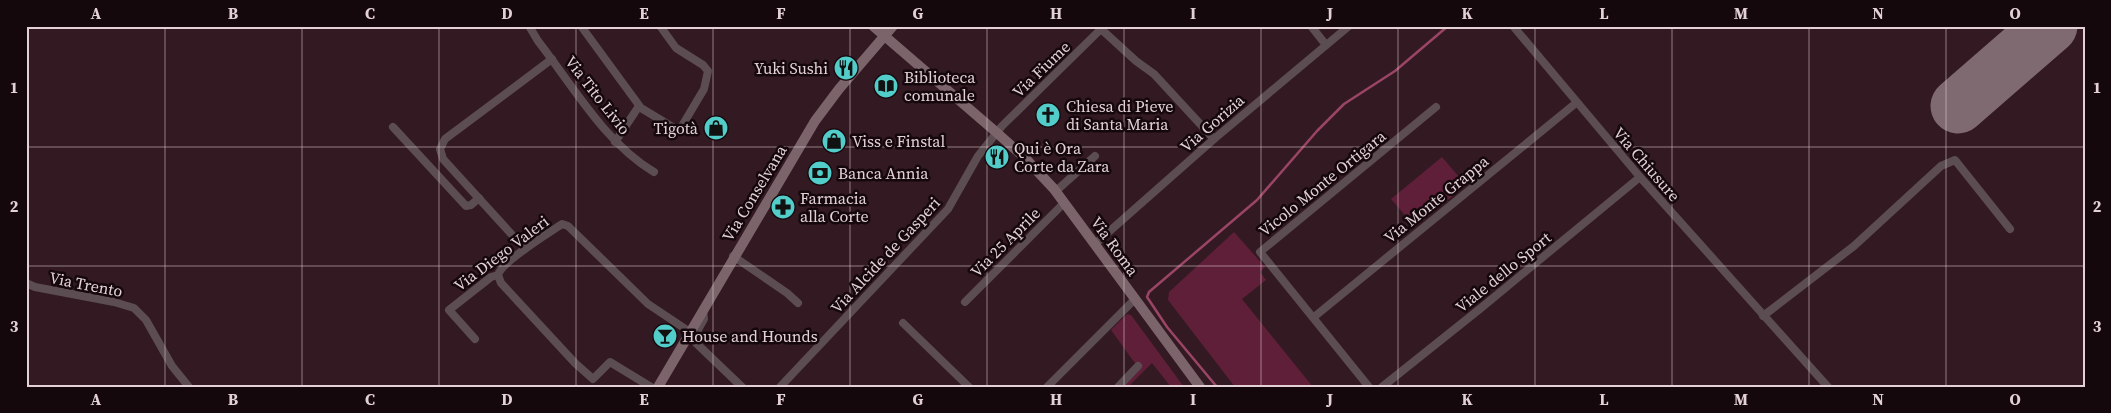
<svg xmlns="http://www.w3.org/2000/svg" width="2111" height="413" font-family="'Source Serif 4',serif">
  <style>
    .green { fill: #5f1f39 }
    .lines { fill: none; stroke-linecap: round; stroke-linejoin: round }
    .stream { stroke: #9a4565; stroke-width: 2.5 }
    .runway { stroke: #806a71; stroke-width: 55 }
    .street { stroke: #5b4d51; stroke-width: 8 }
    .secondary { stroke: #7b656b; stroke-width: 10 }
    .grid { fill: none; stroke: #e4d1d6; stroke-width: 1; stroke-opacity: 0.55 }
    .labels { text-anchor: middle; dominant-baseline: central; stroke-width: 5; stroke-linejoin: round; paint-order: stroke }
    .poi-label { font-size: 16px; fill: #e4d1d6; stroke: #14080c; text-anchor: start }
    .street-label { font-size: 16px; fill: #e4d1d6; stroke: #14080c }
    .neatline { fill: none; stroke: #e4d1d6; stroke-width: 2 }
    .grid-label { font-size: 16px; text-anchor: middle; font-weight: bold; fill: #e4d1d6 }
  </style>
  <rect width="100%" height="100%" fill="#331922"/>
  <g class="green">
    <path d="M1442,157l24,28 -51,42 -24,-28z"/>
    <path d="M1234,232l31,35 -5,5 6,8 -24,19 71,88h-78l-67,-87 1,-8z"/>
    <path d="M1127,314l4,1 53,72h-13l-19,-24 -24,24h-4l-1,-3 14,-18 -26,-36z"/>
  </g>
  <g class="lines">
    <path class="stream" d="M1217,387l-50,-60 -20,-30 2,-5 108,-92 60,-69 27,-27 51,-33 53,-45"/>
    <path class="runway" d="M1958,106l92,-80"/>
    <g class="street">
      <path d="M529,26l9,15c35,45 67,102 116,131"/>
      <path d="M581,26l60,82 38,23 25,-42 4,-18 -5,-6 -27,-17 -16,-22"/>
      <path d="M1311,26l15,19"/>
      <path d="M1513,26l127,151 188,210"/>
      <path d="M1101,29l35,32 18,13 60,65"/>
      <path d="M393,127l73,79 5,-1 8,-7"/>
      <path d="M615,142l24,-36"/>
      <path d="M1056,191l39,-35"/>
      <path d="M1095,244l119,-105 135,-113"/>
      <path d="M525,249l-82,-90 -3,-10 5,-10 107,-80"/>
      <path d="M733,256l54,37 11,10"/>
      <path d="M498,275l3,8 74,80 18,16 17,-17 41,25"/>
      <path d="M26,283l9,4 79,15 20,6 12,12 26,46 17,21"/>
      <path d="M965,302l99,-99"/>
      <path d="M703,310l1,9 -9,16 1,8 46,44"/>
      <path d="M1763,316l91,-70 87,-80 14,-6 55,69"/>
      <path d="M1314,317l262,-214"/>
      <path d="M903,323l66,64"/>
      <path d="M475,339l-26,-29 42,-33 7,-2c3,-13 51,-42 64,-51l6,2 80,78 42,28"/>
      <path d="M780,387l168,-178 30,-53 24,-30 102,-100"/>
      <path d="M1047,387l88,-88"/>
      <path d="M1118,387l20,-21"/>
      <path d="M1369,387l-109,-135 176,-145"/>
      <path d="M1382,387l99,-79 159,-131"/>
    </g>
    <g class="secondary">
      <path d="M873,26l123,106 30,27 28,30 146,198"/>
      <path d="M658,387l157,-266 24,-32 54,-63"/>
    </g>
  </g>
  <path class="grid" d="M165,26v361M302,26v361M439,26v361M576,26v361M713,26v361M850,26v361M987,26v361M1124,26v361M1261,26v361M1398,26v361M1535,26v361M1672,26v361M1809,26v361M1946,26v361M26,147h2059M26,266h2059"/>
  <defs>
    <symbol id="restaurant-disc" viewBox="-11 -11 22 22"><circle r="9.5" fill="#53cdc9" stroke="#14080c"/><path d="M-5-6h1v4h1v-4h1v4h1v-4h1v5L-1.5 .5V6h-2V.5L-5-1ZM5-6V6H3V1.5H1.5Q1.5-4 5-6Z" fill="#111"/></symbol>
    <symbol id="library-disc" viewBox="-11 -11 22 22"><circle r="9.5" fill="#53cdc9" stroke="#14080c"/><path d="M-6-4Q-3-5.5-.7-3.5V5Q-3 3-6 4ZM6-4Q3-5.5 .7-3.5V5Q3 3 6 4Z" fill="#111"/></symbol>
    <symbol id="church-disc" viewBox="-11 -11 22 22"><circle r="9.5" fill="#53cdc9" stroke="#14080c"/><path d="M-1.2-6h2.4v3.5h3.3v2.4h-3.3V6h-2.4V-.1h-3.3v-2.4h3.3Z" fill="#111"/></symbol>
    <symbol id="shop-disc" viewBox="-11 -11 22 22"><circle r="9.5" fill="#53cdc9" stroke="#14080c"/><path d="M-5-2.5h2.3a2.7 3.5 0 0 1 5.4 0H5L5.5 6h-11ZM-1.5-2.5h3a1.5 2.3 0 0 0-3 0Z" fill="#111"/></symbol>
    <symbol id="bank-disc" viewBox="-11 -11 22 22"><circle r="9.5" fill="#53cdc9" stroke="#14080c"/><path d="M-6-4H6V4H-6ZM0-2.3a2.3 2.3 0 1 0 0 4.6a2.3 2.3 0 1 0 0-4.6Z" fill="#111"/></symbol>
    <symbol id="pharmacy-disc" viewBox="-11 -11 22 22"><circle r="9.5" fill="#53cdc9" stroke="#14080c"/><path d="M-2-6h4v4h4v4h-4v4h-4v-4h-4v-4h4Z" fill="#111"/></symbol>
    <symbol id="bar-disc" viewBox="-11 -11 22 22"><circle r="9.5" fill="#53cdc9" stroke="#14080c"/><path d="M-6-5H6L.8 .8V4.5H3.5V6h-7V4.5H-.8V.8Z" fill="#111"/></symbol>
  </defs>
  <g fill-rule="evenodd">
    <use href="#restaurant-disc" x="832" y="54" width="28" height="28"/>
    <use href="#library-disc" x="872" y="72" width="28" height="28"/>
    <use href="#church-disc" x="1034" y="101" width="28" height="28"/>
    <use href="#shop-disc" x="702" y="114" width="28" height="28"/>
    <use href="#shop-disc" x="820" y="127" width="28" height="28"/>
    <use href="#restaurant-disc" x="983" y="143" width="28" height="28"/>
    <use href="#bank-disc" x="806" y="159" width="28" height="28"/>
    <use href="#pharmacy-disc" x="769" y="193" width="28" height="28"/>
    <use href="#bar-disc" x="651" y="322" width="28" height="28"/>
  </g>
  <g class="labels">
    <g class="poi-label">
      <text x="828" y="68" text-anchor="end">Yuki Sushi</text>
      <text x="904" y="77">Biblioteca<tspan x="904" dy="18">comunale</tspan></text>
      <text x="1066" y="106">Chiesa di Pieve<tspan x="1066" dy="18">di Santa Maria</tspan></text>
      <text x="698" y="128" text-anchor="end">Tigotà</text>
      <text x="852" y="141">Viss e Finstal</text>
      <text x="1014" y="148">Qui è Ora<tspan x="1014" dy="18">Corte da Zara</tspan></text>
      <text x="838" y="173">Banca Annia</text>
      <text x="800" y="198">Farmacia<tspan x="800" dy="18">alla Corte</tspan></text>
      <text x="682" y="336">House and Hounds</text>
    </g>
    <g class="street-label">
      <text transform="translate(1041 69) rotate(-44)">Via Fiume</text>
      <text transform="translate(598 95) rotate(52)">Via Tito Livio</text>
      <text transform="translate(1212 123) rotate(-41)">Via Gorizia</text>
      <text transform="translate(1647 164) rotate(49)">Via Chiusure</text>
      <text transform="translate(1322 183) rotate(-39)">Vicolo Monte Ortigara</text>
      <text transform="translate(754 193) rotate(-59)">Via Conselvana</text>
      <text transform="translate(1436 199) rotate(-39)">Via Monte Grappa</text>
      <text transform="translate(1005 242) rotate(-45)">Via 25 Aprile</text>
      <text transform="translate(1115 246) rotate(54)">Via Roma</text>
      <text transform="translate(501 253) rotate(-37)">Via Diego Valeri</text>
      <text transform="translate(885 255) rotate(-47)">Via Alcide de Gasperi</text>
      <text transform="translate(1503 272) rotate(-39)">Viale dello Sport</text>
      <text transform="translate(86 284) rotate(11)">Via Trento</text>
    </g>
  </g>
  <rect width="2111" height="413" fill="none" stroke="#14080c" stroke-width="55"/>
  <rect x="28" y="28" width="2056" height="358" class="neatline"/>
  <g class="grid-label">
    <text x="96" y="19">A</text>
    <text x="233" y="19">B</text>
    <text x="370" y="19">C</text>
    <text x="507" y="19">D</text>
    <text x="644" y="19">E</text>
    <text x="781" y="19">F</text>
    <text x="918" y="19">G</text>
    <text x="1056" y="19">H</text>
    <text x="1193" y="19">I</text>
    <text x="1330" y="19">J</text>
    <text x="1467" y="19">K</text>
    <text x="1604" y="19">L</text>
    <text x="1741" y="19">M</text>
    <text x="1878" y="19">N</text>
    <text x="2015" y="19">O</text>
    <text x="14" y="93">1</text>
    <text x="2097" y="93">1</text>
    <text x="14" y="212">2</text>
    <text x="2097" y="212">2</text>
    <text x="14" y="332">3</text>
    <text x="2097" y="332">3</text>
    <text x="96" y="405">A</text>
    <text x="233" y="405">B</text>
    <text x="370" y="405">C</text>
    <text x="507" y="405">D</text>
    <text x="644" y="405">E</text>
    <text x="781" y="405">F</text>
    <text x="918" y="405">G</text>
    <text x="1056" y="405">H</text>
    <text x="1193" y="405">I</text>
    <text x="1330" y="405">J</text>
    <text x="1467" y="405">K</text>
    <text x="1604" y="405">L</text>
    <text x="1741" y="405">M</text>
    <text x="1878" y="405">N</text>
    <text x="2015" y="405">O</text>
  </g>
</svg>
